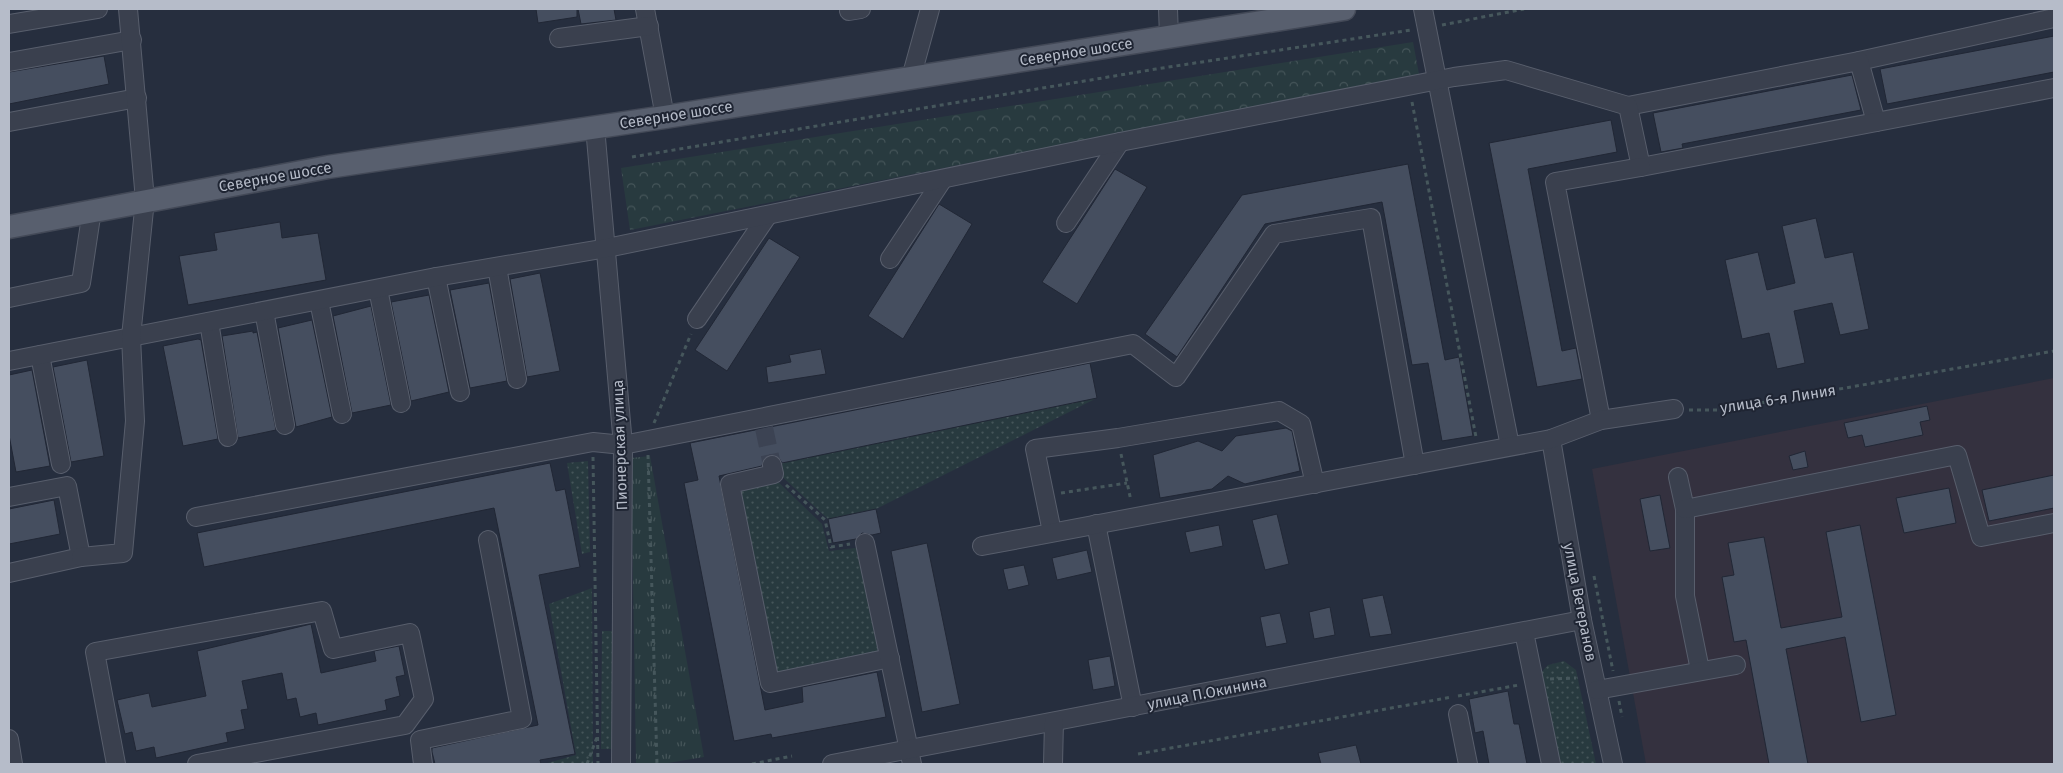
<svg xmlns="http://www.w3.org/2000/svg" width="2063" height="773" font-family="'Fira Sans',sans-serif">
  <style>
    .medical { fill: #34313f }
    .grass { fill: url(#grass-dots) }
    .forest { fill: url(#forest-crowns) }
    .park { fill: url(#park-tufts) }
    .building { fill: #454e5f; stroke: #212735 }
    .lines { fill: none; stroke-linecap: round; stroke-linejoin: round }
    .minor-tunnel { stroke: #3c4353; stroke-width: 18; stroke-dasharray: 18 9; stroke-linecap: butt }
    .minor-casing { stroke: #585e6c; stroke-width: 20 }
    .major-casing { stroke: #434957; stroke-width: 25 }
    .path { stroke: #46575c; stroke-width: 3; stroke-dasharray: 4 4; stroke-linecap: butt }
    .minor { stroke: #3a404e; stroke-width: 18 }
    .major { stroke: #585f6e; stroke-width: 22 }
    .labels { text-anchor: middle; dominant-baseline: central; stroke-width: 4; stroke-linejoin: round; paint-order: stroke }
    .street-label { font-size: 15px; fill: #b6bcc9; stroke: #1f2533 }
  </style>
  <defs>
    <pattern id="grass-dots" width="8" height="8" patternUnits="userSpaceOnUse" patternTransform="scale(1.25)"><rect width="8" height="8" fill="#283a3f"/><path d="M2 2h.1M6 6h.1" fill="none" stroke="#455559" stroke-width="1.8" stroke-linecap="round"/></pattern>
    <pattern id="forest-crowns" width="20" height="18" patternUnits="userSpaceOnUse" patternTransform="scale(1.25)"><rect width="20" height="18" fill="#283a3f"/><path d="M2 6a3 3 0 1 1 6 0M12 15a3 3 0 1 1 6 0" fill="none" stroke="#455559"/></pattern>
    <pattern id="park-tufts" width="24" height="20" patternUnits="userSpaceOnUse" patternTransform="scale(1.25)"><rect width="24" height="20" fill="#283a3f"/><path d="M3 7l-1-3M5 7V3M7 7l1-3M15 17l-1-3M17 17v-4M19 17l1-3" fill="none" stroke="#455559"/></pattern>
  </defs>
  <rect width="100%" height="100%" fill="#262e3e"/>
  <path class="medical" d="M2054,378v386h-408l-54,-295z"/>
  <g class="grass">
    <path d="M1097,398l-221,111 -48,10 -51,-47 -2,-8z"/>
    <path d="M588,461l2,91 -8,2 -15,-91z"/>
    <path d="M773,477l49,47 7,27 35,-4 23,109 -115,24 -39,-194z"/>
    <path d="M592,588l1,176h-49l32,-9 -27,-151z"/>
    <path d="M602,631h14l-1,118h-14z"/>
    <path d="M1564,661l12,9 20,94h-40l-18,-88 10,-11z"/>
  </g>
  <path class="forest" d="M1413,42l6,32 -789,156 -9,-62z"/>
  <path class="park" d="M650,456l54,301 -42,7h-26l-5,-306z"/>
  <g class="building">
    <path d="M536,9h41v8l-39,6z"/>
    <path d="M578,9h36l2,11 -35,4z"/>
    <path d="M2054,36v36l-167,32 -7,-35z"/>
    <path d="M104,56l5,28 -100,20v-32z"/>
    <path d="M1852,75l9,35 -179,34 1,4 -22,4 -8,-39z"/>
    <path d="M1611,120l6,32 -89,17 34,182 14,-3 6,31 -45,8 -48,-244z"/>
    <path d="M1408,164l37,196 14,-3 14,79 -31,5 -14,-78 -16,2 -30,-163 -117,22 -88,133 -32,-23 97,-139z"/>
    <path d="M1115,169l32,18 -70,117 -35,-22z"/>
    <path d="M939,204l33,20 -69,115 -35,-23z"/>
    <path d="M1816,218l9,40 28,-6 16,77 -29,6 -8,-32 -38,8 11,52 -28,6 -8,-36 -27,6 -17,-79 33,-8 9,38 28,-7 -13,-57z"/>
    <path d="M280,222l2,16 36,-5 8,47 -138,25 -9,-49 38,-6 -3,-17z"/>
    <path d="M769,238l31,19 -73,114 -32,-21z"/>
    <path d="M540,273l20,98 -33,6 -17,-98z"/>
    <path d="M489,283l18,98 -37,7 -20,-98z"/>
    <path d="M429,295l20,97 -38,9 -20,-99z"/>
    <path d="M371,306l20,99 -39,8 -19,-97z"/>
    <path d="M312,320l20,97 -36,10 -18,-99z"/>
    <path d="M253,331v2l4,-1 19,98 -38,8 -16,-102z"/>
    <path d="M198,339l3,1 17,99 -35,7 -20,-100z"/>
    <path d="M821,349l5,25 -58,9 -2,-16 25,-5 -2,-7z"/>
    <path d="M87,360l17,96 -33,6 -18,-95z"/>
    <path d="M1090,363l7,35 -315,65 -3,-5 -9,-3 -6,3 -2,8 -43,10 46,234 38,-8 -1,-15 75,-15 9,45 -114,21 -1,-4 -37,7 -50,-258 14,-3 -8,-37z"/>
    <path d="M32,370l18,96 -34,6 -7,-37v-60z"/>
    <path d="M1927,406l3,14 -10,2 3,13 -58,12 -3,-12 -14,3 -4,-15z"/>
    <path d="M1286,428l6,3 8,40 -55,13 -17,-8 -16,13 -52,9 -7,-43 45,-14 24,10 14,-15z"/>
    <path d="M1805,451l3,16 -15,3 -4,-14z"/>
    <path d="M550,463l6,28 9,-2 15,78 -41,8 36,179 -35,6 1,4h-106l-3,-12v-4l106,-23 -44,-217 -290,59 -7,-34z"/>
    <path d="M2054,475v33l-65,13 -7,-31z"/>
    <path d="M1949,488l7,35 -52,10 -8,-35z"/>
    <path d="M1660,495l10,53 -20,3 -10,-52z"/>
    <path d="M54,500l6,34 -51,10v-35z"/>
    <path d="M876,509l5,24 -9,2 -10,-2 -6,6 -23,4 -5,-24z"/>
    <path d="M1277,514l12,50 -24,6 -13,-50z"/>
    <path d="M1219,525l4,21 -33,7 -5,-21z"/>
    <path d="M1860,525l36,190 -35,7 -16,-85 -59,12 22,115h-39l-23,-124 -12,2 -12,-65 12,-2 -6,-32 36,-6 17,91 61,-11 -16,-85z"/>
    <path d="M927,543l33,161 -38,8 -31,-161z"/>
    <path d="M1087,550l5,22 -35,8 -5,-22z"/>
    <path d="M1024,565l5,20 -21,5 -5,-21z"/>
    <path d="M1383,595l9,39 -22,3 -8,-38z"/>
    <path d="M1330,607l5,28 -21,4 -5,-27z"/>
    <path d="M1280,613l7,30 -21,4 -6,-30z"/>
    <path d="M311,624l10,49 55,-12 -2,-10 25,-5 6,29 -9,2 4,19 -15,4 2,10 -69,15 -2,-12 -16,4 -4,-19 -9,2 -5,-27 -40,8 6,28 -7,1 4,19 -19,4 2,9 -72,16 -2,-11 -18,4 -4,-19 -7,2 -8,-34 32,-7 3,14 54,-11 -9,-45z"/>
    <path d="M1110,656l5,30 -22,4 -5,-30z"/>
    <path d="M1508,691l6,33h5l8,40h-38l-6,-33 -8,2 -6,-34z"/>
    <path d="M1356,745l5,19h-40l-3,-11z"/>
  </g>
  <g class="lines">
    <path class="minor-tunnel" d="M764,428l8,37"/>
    <defs>
      <g id="minor">
        <path d="M645,9l20,108"/>
        <path d="M1168,9l1,28"/>
        <path d="M1423,9l87,437"/>
        <path d="M849,11l12,-2"/>
        <path d="M9,24l89,-15"/>
        <path d="M559,38l90,-12"/>
        <path d="M1859,61l195,-43"/>
        <path d="M9,62l123,-22"/>
        <path d="M911,78l19,-69"/>
        <path d="M1628,106l231,-45 17,61"/>
        <path d="M9,122l128,-24"/>
        <path d="M595,127l28,318 -2,319"/>
        <path d="M1066,223l54,-81"/>
        <path d="M890,259l53,-80"/>
        <path d="M497,267l20,112"/>
        <path d="M436,277l24,115"/>
        <path d="M378,289l23,114"/>
        <path d="M9,298l72,-15 11,-73"/>
        <path d="M319,301l23,113"/>
        <path d="M264,311l21,114"/>
        <path d="M697,319l71,-104"/>
        <path d="M209,322l19,115"/>
        <path d="M40,355l21,109"/>
        <path d="M9,361l427,-84 171,-29 513,-106 334,-65 52,-7 122,36 13,61 413,-79"/>
        <path d="M1601,420l-46,-238 86,-15"/>
        <path d="M1551,439l31,181 31,144"/>
        <path d="M772,465l2,9 -44,10 40,199 120,-25"/>
        <path d="M1678,477l7,32v87l15,74"/>
        <path d="M9,497l58,-11 14,71 -72,16"/>
        <path d="M1685,509l272,-54 24,82 73,-14"/>
        <path d="M196,517l397,-75 30,3 510,-101 43,33 98,-143 97,-16 44,247"/>
        <path d="M1096,524l37,183"/>
        <path d="M1052,532l-17,-83 83,-11 161,-27 22,13 14,60"/>
        <path d="M865,543l47,221"/>
        <path d="M982,546l569,-107 50,-19 73,-11"/>
        <path d="M81,557l42,-4 12,-132 -4,-84 14,-137 -17,-191"/>
        <path d="M1524,632l27,132"/>
        <path d="M1597,690l139,-25"/>
        <path d="M1458,714l10,50"/>
        <path d="M9,739l4,25"/>
        <path d="M116,764l-21,-112 227,-41 11,38 77,-16 14,66 -19,26 -208,39"/>
        <path d="M423,764l-3,-24 102,-21 -34,-179"/>
        <path d="M832,764l750,-144"/>
        <path d="M1053,764l1,-42"/>
      </g>
      <path id="major" d="M9,227l319,-60 337,-50 679,-108"/>
    </defs>
    <use href="#minor" class="minor-casing"/>
    <use href="#major" class="major-casing"/>
    <g class="path">
      <path d="M1442,25l82,-16"/>
      <path d="M1412,102l64,335"/>
      <path d="M632,157l524,-88 255,-39"/>
      <path d="M1689,410h32l333,-59"/>
      <path d="M654,423l37,-89"/>
      <path d="M1121,454l10,47"/>
      <path d="M648,455l9,309"/>
      <path d="M593,457l5,307"/>
      <path d="M786,485l39,35 6,27 19,-3"/>
      <path d="M1061,493l66,-10"/>
      <path d="M1594,576l19,95"/>
      <path d="M1550,679l26,-1"/>
      <path d="M1458,696l61,-11"/>
      <path d="M1619,701l3,16"/>
      <path d="M1138,754l314,-57"/>
      <path d="M587,764l10,-27"/>
      <path d="M752,764l40,-8"/>
    </g>
    <use href="#minor" class="minor"/>
    <use href="#major" class="major"/>
  </g>
  <g class="labels">
    <g class="street-label">
      <text transform="translate(1076 52) rotate(-9)">Северное шоссе</text>
      <text transform="translate(676 115) rotate(-9)">Северное шоссе</text>
      <text transform="translate(275 177) rotate(-10)">Северное шоссе</text>
      <text transform="translate(1778 399) rotate(-9)">улица 6-я Линия</text>
      <text transform="translate(620 445) rotate(-92)">Пионерская улица</text>
      <text transform="translate(1580 602) rotate(79)">улица Ветеранов</text>
      <text transform="translate(1207 693) rotate(-11)">улица П.Окинина</text>
    </g>
  </g>
  <rect width="2063" height="773" fill="none" stroke="#b6bcc9" stroke-width="20"/>
</svg>
